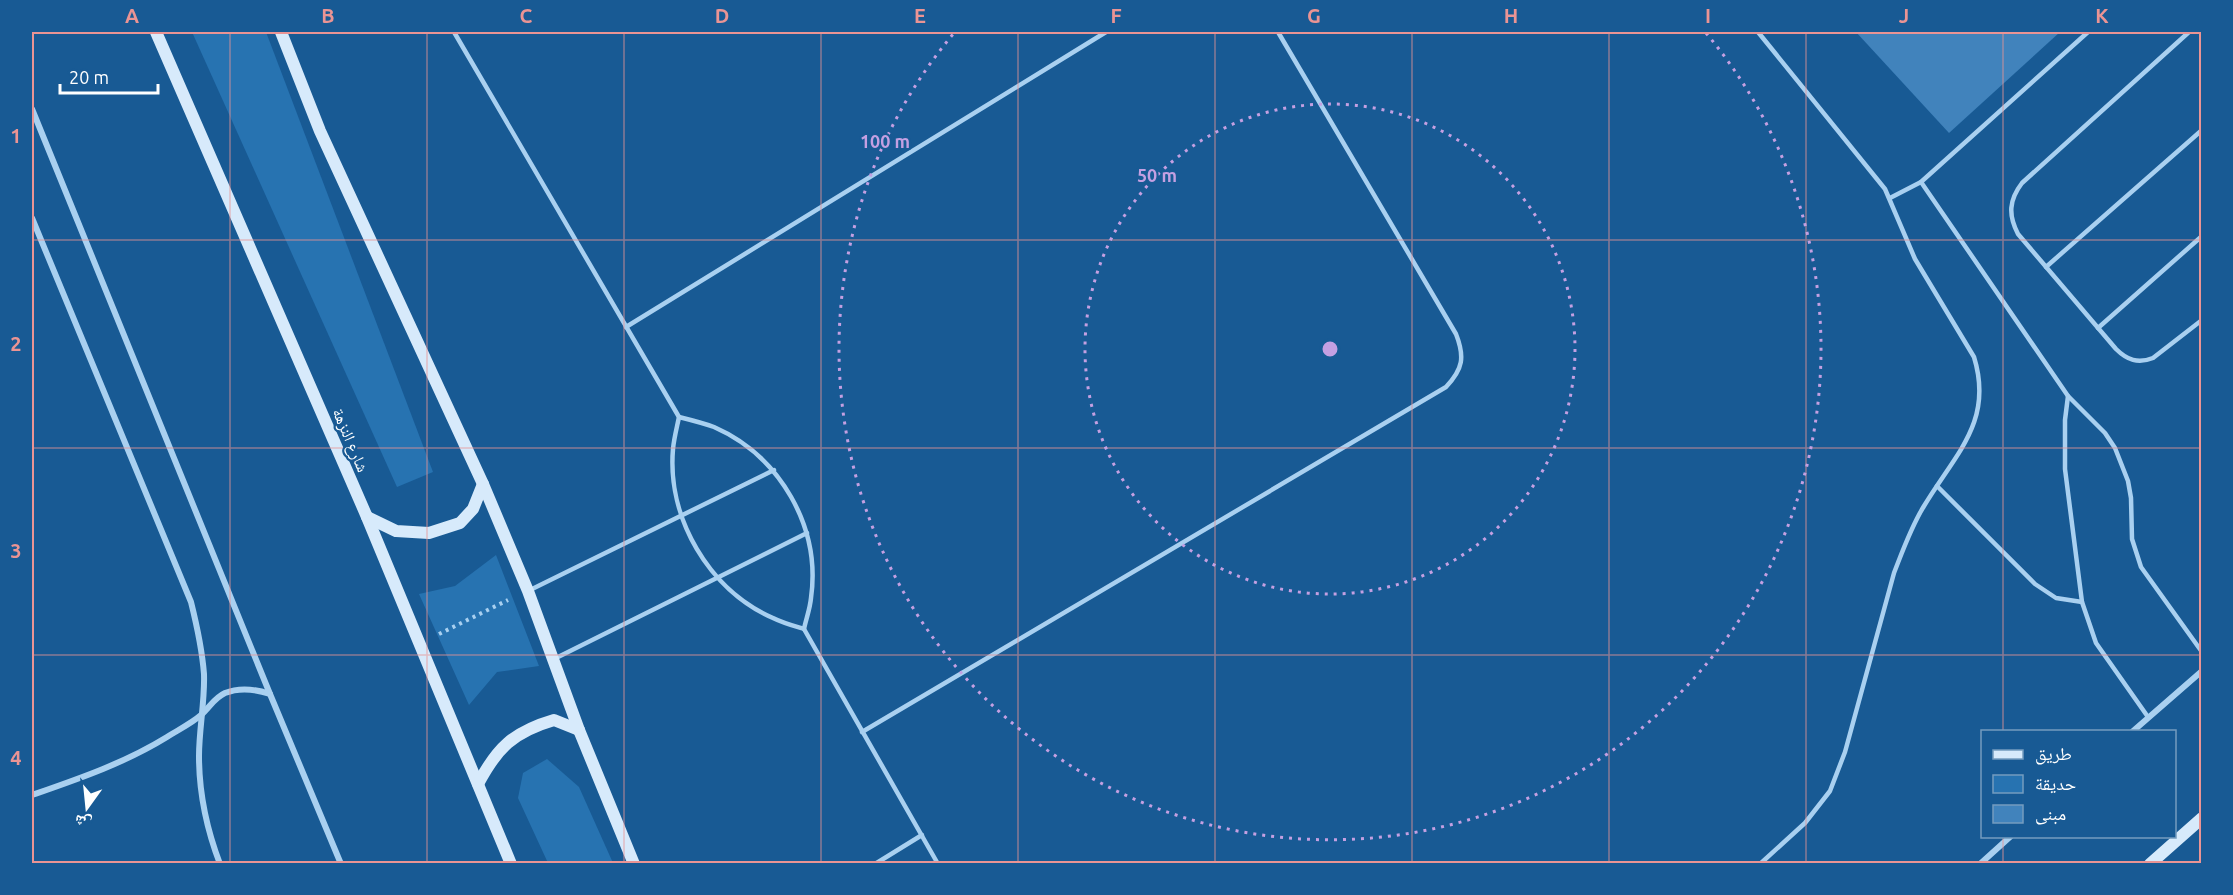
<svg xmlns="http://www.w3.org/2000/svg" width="2233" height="895" font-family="Ubuntu,'Noto Naskh Arabic',sans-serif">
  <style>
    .green { fill: #2773b1 }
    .building { fill: #4183bc }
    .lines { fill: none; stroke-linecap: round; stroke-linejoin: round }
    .path { stroke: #a9d0f0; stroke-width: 4; stroke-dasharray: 3 4.5; stroke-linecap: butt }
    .lane { stroke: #a9d0f0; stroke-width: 4.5 }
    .street { stroke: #a9d0f0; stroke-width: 6 }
    .secondary { stroke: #d7eafb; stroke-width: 12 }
    .grid { fill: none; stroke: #ea9494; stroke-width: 1.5; stroke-opacity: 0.55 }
    .ring { fill: none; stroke: #c4a0e2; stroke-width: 3; stroke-dasharray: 3 6 }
    .labels { text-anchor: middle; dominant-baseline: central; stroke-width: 4.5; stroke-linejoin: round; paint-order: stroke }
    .street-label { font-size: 16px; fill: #fff; stroke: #185a94 }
    .centre { fill: #c4a0e2; stroke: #185a94; stroke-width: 3 }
    .ring-label { font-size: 18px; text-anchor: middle; font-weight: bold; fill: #c4a0e2; stroke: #185a94; stroke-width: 4.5; stroke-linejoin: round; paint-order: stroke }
    .neatline { fill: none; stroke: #ea9494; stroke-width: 2 }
    .grid-label { font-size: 20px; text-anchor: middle; font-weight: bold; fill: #ea9494 }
  </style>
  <rect width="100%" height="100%" fill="#185a94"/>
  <g class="green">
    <path d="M192,32h74l167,440 -36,15z"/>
    <path d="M496,555l43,111 -42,6 -28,33 -50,-111 36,-8z"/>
    <path d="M547,759l32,28 34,76h-65l-30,-65 5,-25z"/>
  </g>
  <path class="building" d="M1856,32h204l-111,101z"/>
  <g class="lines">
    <path class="path" d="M439,634l69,-34"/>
    <g class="lane">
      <path d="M454,32l225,385c-2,10 -5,21 -6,32 -6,69 36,141 100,169 10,5 21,8 31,11l134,235"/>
      <path d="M1758,32l127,157 30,70 59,98c20,65 -19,97 -50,149 -13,21 -21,44 -30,67l-49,179 -15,39 -25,32 -45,41"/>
      <path d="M2189,32l-167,151c-13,17 -14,32 -4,51l98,115c11,11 22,15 37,9l49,-38"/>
      <path d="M1921,182l147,214 37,37 10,15 13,33 3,17 1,41 9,28 61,85"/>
      <path d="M1890,198l31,-16 167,-150"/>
      <path d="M2046,267l156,-137"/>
      <path d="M626,327l480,-295"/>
      <path d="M2098,328l104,-92"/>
      <path d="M2068,396l-3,24v49l17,133 14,41 52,74"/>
      <path d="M679,417c12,3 24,6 35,10 66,29 107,100 97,171 -1,11 -5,21 -7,31"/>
      <path d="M1937,486l98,98 21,14 26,4"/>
      <path d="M528,591l246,-121"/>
      <path d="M554,659l253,-126"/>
      <path d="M862,732l584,-345c17,-18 19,-30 10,-53l-178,-302"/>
      <path d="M875,864l47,-29"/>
    </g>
    <g class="street">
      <path d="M32,109l238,585 71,170"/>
      <path d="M32,218l159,384c6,24 11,47 13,72 1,27 -5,55 -5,82 0,37 8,74 21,108"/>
      <path d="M2132,732l70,-61"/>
      <path d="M32,795c46,-16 93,-32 135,-58 11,-7 25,-14 34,-22 9,-8 13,-17 24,-22 15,-6 30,-4 45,1"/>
      <path d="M1980,864l31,-28"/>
    </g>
    <g class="secondary">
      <path d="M156,32l211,485 144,347"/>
      <path d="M281,32l39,99 163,353 45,107 51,139 55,134"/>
      <path d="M367,517l29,14 33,2 31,-10 13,-14 10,-25"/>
      <path d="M478,784c19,-36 35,-52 76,-64l25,10"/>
      <path d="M2150,864l52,-46"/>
    </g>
  </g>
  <path class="grid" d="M230,32v832M427,32v832M624,32v832M821,32v832M1018,32v832M1215,32v832M1412,32v832M1609,32v832M1806,32v832M2003,32v700M32,240h2170M32,448h2170M32,655h2170M2003,836v28"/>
  <g class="ring">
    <circle cx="1330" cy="349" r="245"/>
    <path d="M1706 33A491 491 0 1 1 954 33"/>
  </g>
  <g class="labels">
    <g class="street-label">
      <text transform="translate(351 440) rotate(67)">شارع النزهة</text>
    </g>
  </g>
  <circle cx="1330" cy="349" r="9" class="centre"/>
  <g class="ring-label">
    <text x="885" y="148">100 m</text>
    <text x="1157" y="182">50 m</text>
  </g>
  <rect width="2233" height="895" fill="none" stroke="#185a94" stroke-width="66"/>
  <rect x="1981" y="730" width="195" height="108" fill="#185a94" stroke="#749cbf" stroke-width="1.5"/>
  <rect x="1993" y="750" width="30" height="9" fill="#d7eafb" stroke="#749cbf" stroke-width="1.5"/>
  <text x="2035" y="760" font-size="18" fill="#ffffff">طريق</text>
  <rect x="1993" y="775" width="30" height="18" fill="#2773b1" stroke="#749cbf" stroke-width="1.5"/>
  <text x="2035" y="790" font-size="18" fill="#ffffff">حديقة</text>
  <rect x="1993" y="805" width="30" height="18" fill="#4183bc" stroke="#749cbf" stroke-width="1.5"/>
  <text x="2035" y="820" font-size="18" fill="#ffffff">مبنى</text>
  <g transform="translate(87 808) rotate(195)" stroke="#185a94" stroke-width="4.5" paint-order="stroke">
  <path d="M0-4.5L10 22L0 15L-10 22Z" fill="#ffffff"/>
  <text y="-9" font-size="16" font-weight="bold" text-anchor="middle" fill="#ffffff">ش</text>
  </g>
  <path d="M60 84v9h98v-9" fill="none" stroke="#ffffff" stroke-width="3"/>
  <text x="69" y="84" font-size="18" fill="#ffffff" stroke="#185a94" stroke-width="4.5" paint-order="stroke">20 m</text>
  <rect x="33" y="33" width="2167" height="829" class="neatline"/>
  <g class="grid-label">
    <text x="132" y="23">A</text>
    <text x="328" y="23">B</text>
    <text x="526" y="23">C</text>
    <text x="722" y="23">D</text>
    <text x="920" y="23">E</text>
    <text x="1116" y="23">F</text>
    <text x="1314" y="23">G</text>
    <text x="1511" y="23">H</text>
    <text x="1708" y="23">I</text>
    <text x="1904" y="23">J</text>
    <text x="2102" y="23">K</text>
    <text x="16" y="143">1</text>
    <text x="16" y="351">2</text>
    <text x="16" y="558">3</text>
    <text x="16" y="765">4</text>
  </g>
</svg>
